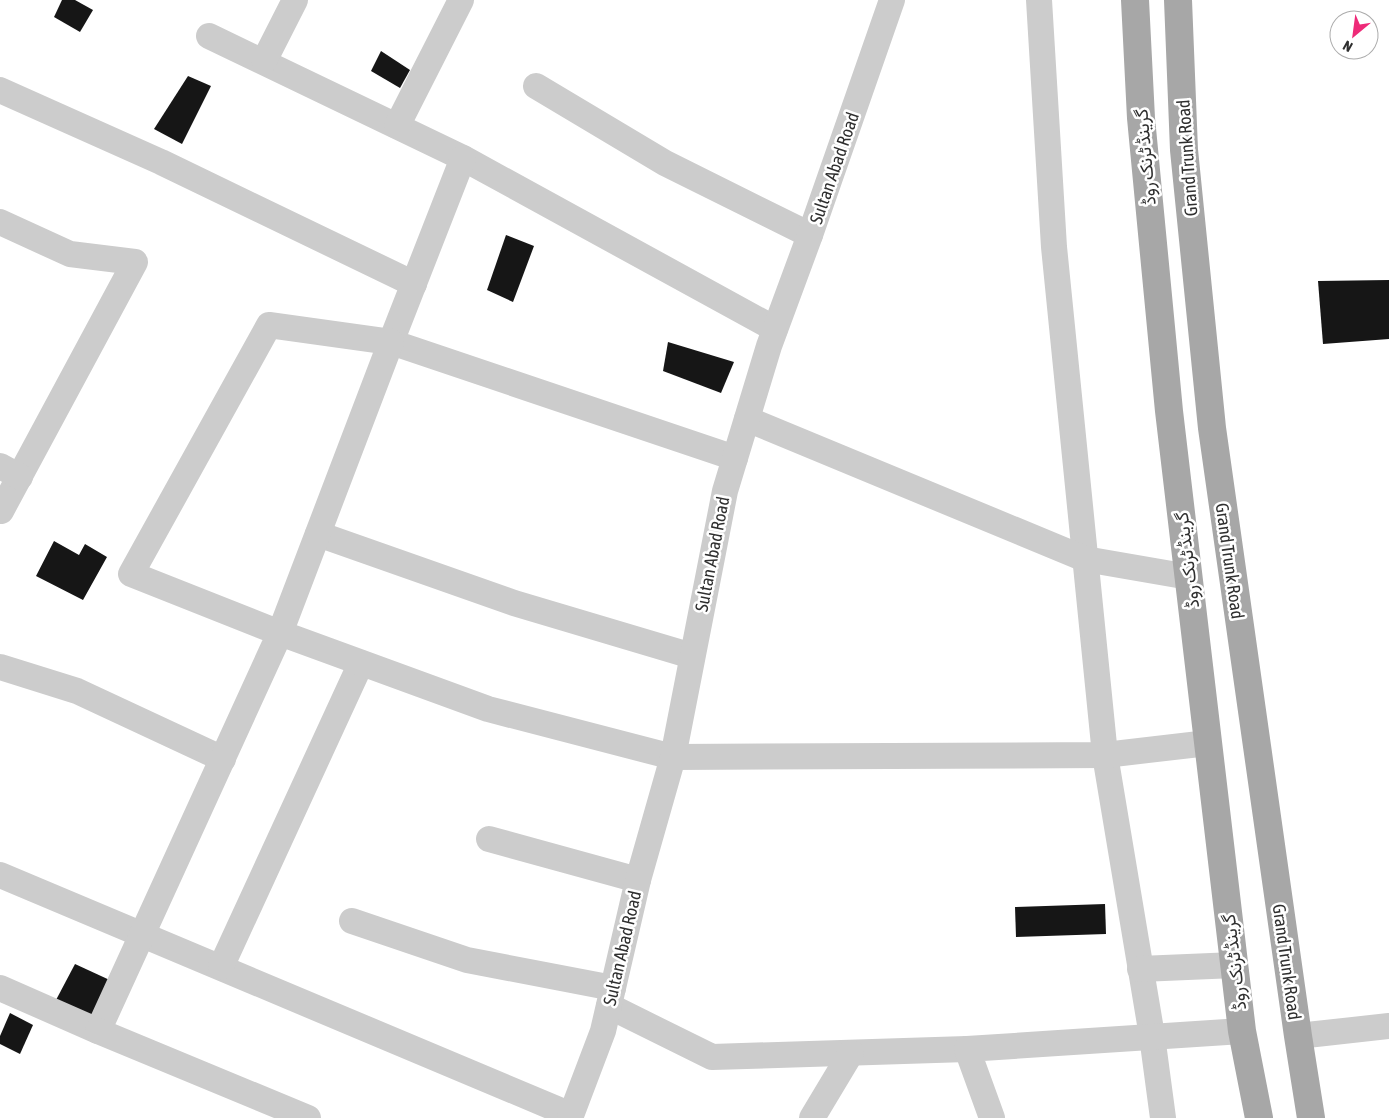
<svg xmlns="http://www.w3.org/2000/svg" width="1389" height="1118" font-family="'Asap Condensed',Vazirmatn,sans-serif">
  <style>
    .building { fill: #161616 }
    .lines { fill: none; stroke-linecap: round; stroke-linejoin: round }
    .minor { stroke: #ccc; stroke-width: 26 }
    .major { stroke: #a7a7a7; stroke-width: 28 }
    .labels { text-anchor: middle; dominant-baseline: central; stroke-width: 5; stroke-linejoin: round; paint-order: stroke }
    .street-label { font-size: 18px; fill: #2f2f2f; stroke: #fff }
  </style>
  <rect width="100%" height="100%" fill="#fff"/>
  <g class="building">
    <path d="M62,0h13l18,10 -13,22 -26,-15z"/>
    <path d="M381,51l29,19 -10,18 -29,-17z"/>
    <path d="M188,76l23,10 -29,58 -28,-15z"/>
    <path d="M506,235l28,11 -21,56 -26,-12z"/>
    <path d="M1389,280v59l-66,5 -5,-63z"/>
    <path d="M668,342l66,20 -13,31 -58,-22z"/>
    <path d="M54,541l25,14 6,-11 22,13 -24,43 -47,-24z"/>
    <path d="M1105,904l1,30 -90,3 -1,-30z"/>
    <path d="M75,964l39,18 -21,36 -37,-18z"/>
    <path d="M10,1013l23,12 -13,29 -20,-10v-8z"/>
  </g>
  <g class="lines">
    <g class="minor">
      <path d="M1039,0l15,247 51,508 47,281 11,82"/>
      <path d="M209,36l254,122 312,171"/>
      <path d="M264,61l31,-61"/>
      <path d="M536,86l129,77 145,72"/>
      <path d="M0,90l161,72 253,122"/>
      <path d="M397,126l64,-126"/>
      <path d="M463,158l-72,184 344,116"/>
      <path d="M0,222l70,32 65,8 -134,249"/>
      <path d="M747,419l338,140 104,18"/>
      <path d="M0,466l20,11"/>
      <path d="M318,534l196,69 178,53"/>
      <path d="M0,667l77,24 146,68"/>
      <path d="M489,839l149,41"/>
      <path d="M0,875l571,240"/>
      <path d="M352,921l115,39 146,28"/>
      <path d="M221,967l140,-304"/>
      <path d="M1140,969l95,-4"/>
      <path d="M0,988l98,43 182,-398 111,-291 -122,-17 -138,249 149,59 208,76 185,48 432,-2 103,-12"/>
      <path d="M609,1006l103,51 255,-8"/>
      <path d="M98,1031l210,87"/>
      <path d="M1298,1036l91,-10"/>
      <path d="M570,1118l33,-87 35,-151 35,-123 52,-266 44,-145 41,-111 82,-235"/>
      <path d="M812,1118l39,-65"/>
      <path d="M992,1118l-25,-69 275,-18"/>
    </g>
    <g class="major">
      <path d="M1135,0l6,118 28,293 73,620 17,87"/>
      <path d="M1178,0l6,150 28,278 86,608 13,82"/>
    </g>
  </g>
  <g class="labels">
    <g class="street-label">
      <text transform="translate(1145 157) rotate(-95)">گرینڈ ٹرنک روڈ</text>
      <text transform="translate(1187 158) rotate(-94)">Grand Trunk Road</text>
      <text transform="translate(834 168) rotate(-71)">Sultan Abad Road</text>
      <text transform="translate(712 554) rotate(-79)">Sultan Abad Road</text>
      <text transform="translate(1187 560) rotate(-97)">گرینڈ ٹرنک روڈ</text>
      <text transform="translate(1230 561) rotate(82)">Grand Trunk Road</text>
      <text transform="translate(622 948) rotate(-77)">Sultan Abad Road</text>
      <text transform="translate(1234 962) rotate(-97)">گرینڈ ٹرنک روڈ</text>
      <text transform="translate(1287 962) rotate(82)">Grand Trunk Road</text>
    </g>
  </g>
  <g transform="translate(1354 35) rotate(209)"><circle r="24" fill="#ffffff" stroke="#acacac"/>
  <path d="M0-4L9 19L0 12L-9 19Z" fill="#ee2a78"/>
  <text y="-8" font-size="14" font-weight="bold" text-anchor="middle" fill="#2f2f2f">N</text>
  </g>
</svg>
